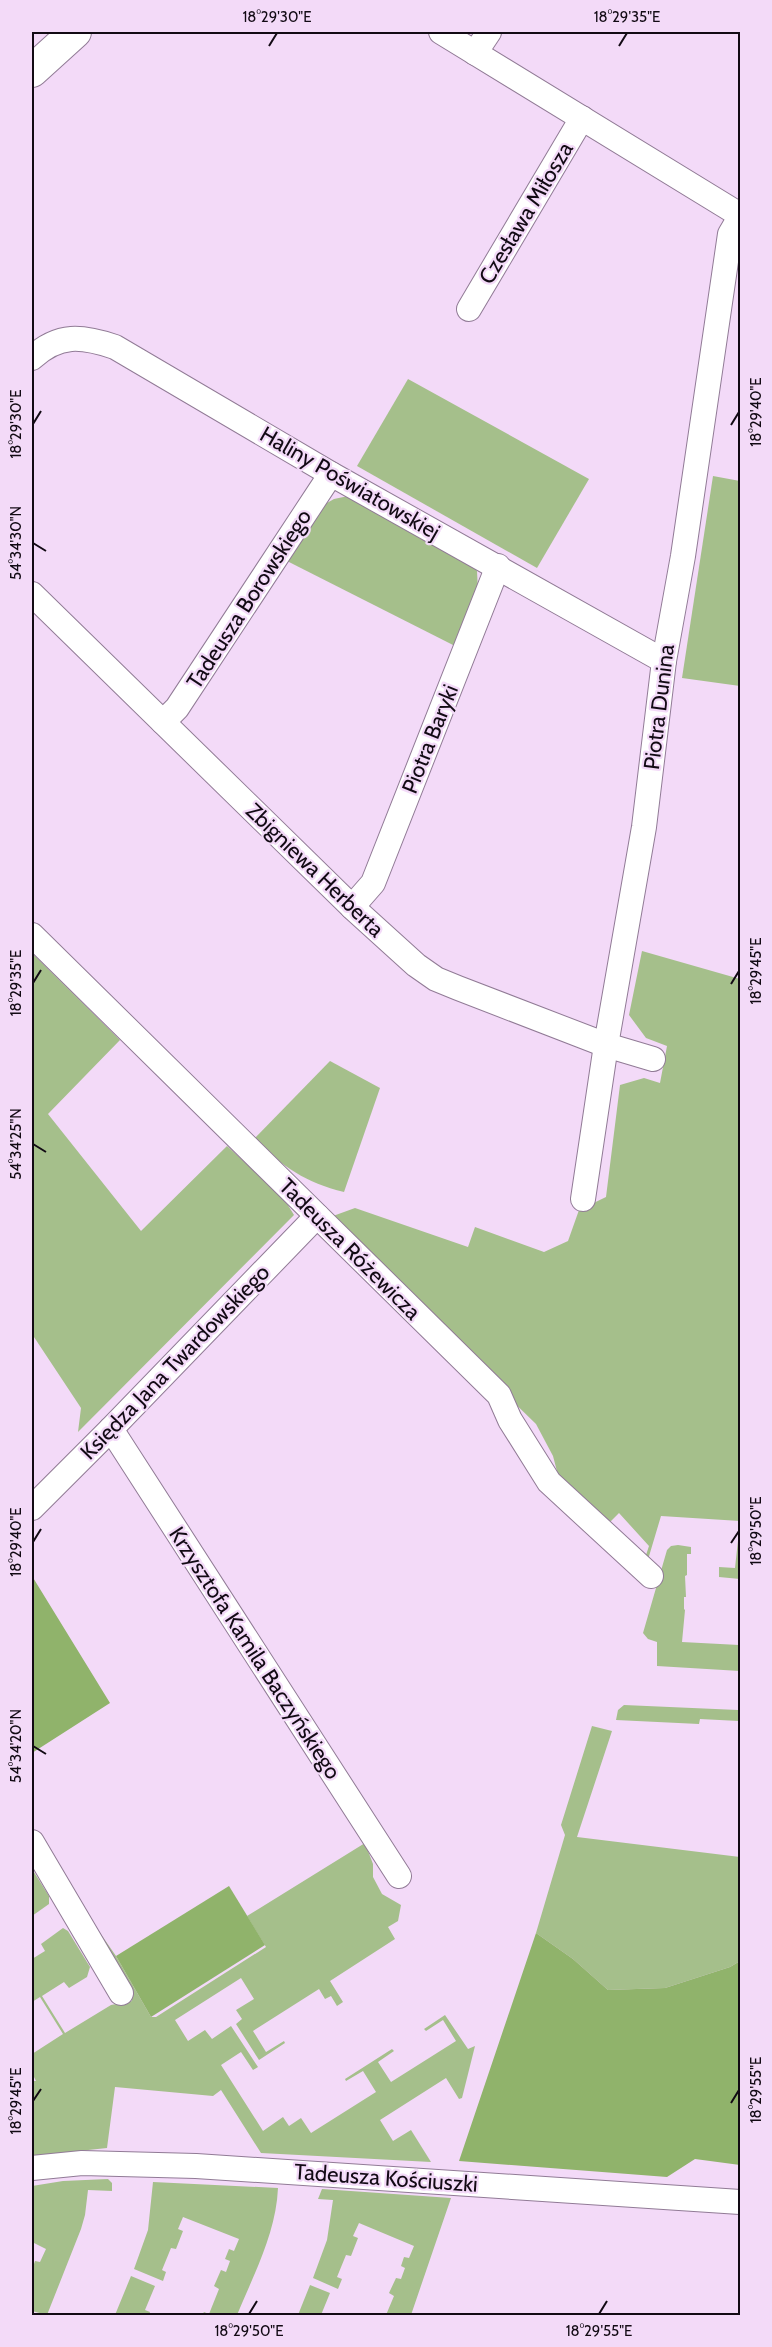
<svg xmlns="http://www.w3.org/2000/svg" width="772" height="2347" font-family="Cabin,sans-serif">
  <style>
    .green { fill: #a5bf8b }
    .forest { fill: #90b36b }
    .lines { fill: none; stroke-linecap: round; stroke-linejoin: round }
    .minor-casing { stroke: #917b96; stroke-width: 26 }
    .tertiary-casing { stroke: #917b96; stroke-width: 34 }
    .minor { stroke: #fff; stroke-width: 24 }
    .tertiary { stroke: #fff; stroke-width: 32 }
    .ticks { fill: none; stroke: #120a14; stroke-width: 2 }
    .labels { text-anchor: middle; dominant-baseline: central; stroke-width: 4.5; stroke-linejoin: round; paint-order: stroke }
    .street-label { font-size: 22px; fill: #120a14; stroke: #f3daf8 }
    .neatline { fill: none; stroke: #120a14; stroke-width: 2 }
    .ticks-label { font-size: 15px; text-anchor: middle; fill: #120a14 }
  </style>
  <rect width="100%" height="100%" fill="#f3daf8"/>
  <g class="green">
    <path d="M408,379l181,100 -52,89 -180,-102z"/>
    <path d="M713,476l27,5v205l-58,-8z"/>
    <path d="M353,495l116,64 8,12 1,20 -23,55 -170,-86 33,-52 16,-9z"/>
    <path d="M642,951l98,28v542l-79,-5 -14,47 -4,1 6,-18 -30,-33 -17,17 -43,-51 -6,-23 -17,-32 -178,-174 -25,-34 22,-8 113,39 7,-20 69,25 24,-11 11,-31 27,-13 14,-112 24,-7 16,5 7,-37 -21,-8 -17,-23z"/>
    <path d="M32,953l88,87 -72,74 93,117 86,-85 56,51 11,18 -216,217 3,-24 -49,-74z"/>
    <path d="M330,1061l50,27 -36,104c-39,-9 -61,-26 -91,-52z"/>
    <path d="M740,1522v57l-21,-2v-10l16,1z"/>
    <path d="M678,1545l13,2v7h-4v21l-2,1 1,21h-2v12l1,1 -3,32 57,3 1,-16v42l-83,-5v-24l-9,-3 -5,-6 24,-83 4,-4z"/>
    <path d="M624,1705l114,5 1,11 -39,-2 -1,5 -83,-4 2,-10z"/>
    <path d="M592,1726l20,5 -35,106 163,20v104l-10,6 -65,21 -57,2 -35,-31 -37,-26 29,-98 -4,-10z"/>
    <path d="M365,1843l8,21v13l9,17 19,11 -3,16 -10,6 7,12 -65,42 13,21 -6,4 -6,-10 -6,3 -6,-10 -66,42 13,21 18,-11 1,2 -26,17 -23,-36 6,-5 -6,-9 18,-11 -13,-21 -66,42 13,21 17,-11 7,9 19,-13 27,41 -5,3 -12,-18 -20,13 42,66 20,-14 6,9 12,-8 10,15 65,-41 -13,-21 -17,10 -1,-2 47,-30 2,2 -16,11 13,20 65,-41 -13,-21 -17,11 -2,-2 21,-14 23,34 7,-3 -13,52 -3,1 -13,-21 -66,42 13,21 18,-11 20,32 -170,-9 -40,-63 -8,6 -98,-9 -8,61 -75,8v-75h4l-4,-8v-19l31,-20 -23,-37 -8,5v-43l13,-8 -4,-7 22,-16 5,3 22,36 -3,10 -18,11 -5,-6 -22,14 23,37 46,-28 21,-4 -34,-71 18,26 35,61h5l110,-70 -19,-31z"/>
    <path d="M32,1869l17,27v8l-17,12z"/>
    <path d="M108,2179l4,4v8l-24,-1 -3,25 -4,14 -34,86 -15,-4v-41l3,-9 5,1 6,-13 -14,-7v-56l31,-5z"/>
    <path d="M153,2182l125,6c-2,45 -24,86 -41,127h-35l2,-3 5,2 10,-25 -5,-3 7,-16 5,2 4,-11 -5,-2 4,-10 5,2 5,-12 -56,-22 -5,12 5,2 -7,18 -5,-1 -9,22 4,2 -3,9 -29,-12 14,-39z"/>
    <path d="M322,2189l129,9 -40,117h-25l8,-19 -5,-3 7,-15 5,1 4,-11 -4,-2 3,-9 5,1 5,-12 -55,-23 -6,13 5,2 -7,18 -5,-1 -9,22 5,2 -4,10 -25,-11 14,-38 6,-40 -15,-1z"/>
    <path d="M131,2276l24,10 -10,24 5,2 -1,3h-34z"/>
    <path d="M310,2285l20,8 -9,22h-23z"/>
  </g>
  <g class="forest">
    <path d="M32,1576l78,127 -78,50v-178z"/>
    <path d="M229,1886l36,59 -114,72 -35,-61z"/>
    <path d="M536,1933l37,26 35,31 57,-2 65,-21 10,-6v204l-45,-6 -28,18 -208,-16z"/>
  </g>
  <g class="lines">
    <defs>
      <g id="minor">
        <path d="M441,32l299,183"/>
        <path d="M475,53l14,-21"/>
        <path d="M469,309l113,-191"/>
        <path d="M32,358c27,-25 50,-22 83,-11l216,127 333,187"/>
        <path d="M32,594l320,313 64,58 20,14 22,9 148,57 47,14"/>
        <path d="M163,722l14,-14 154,-234"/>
        <path d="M352,907l21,-24 125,-317"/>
        <path d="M32,935l467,460 11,25 39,62 102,94"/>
        <path d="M583,1199l23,-154 38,-218 20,-166 19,-105 47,-322 10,-17"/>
        <path d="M111,1429l288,447"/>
        <path d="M32,1508l79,-79 206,-213"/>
        <path d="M32,1842l89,151"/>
        <path d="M32,2168l50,-5 114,3 544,36"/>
      </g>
      <path id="tertiary" d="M32,71l43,-39"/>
    </defs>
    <use href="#minor" class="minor-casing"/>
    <use href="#tertiary" class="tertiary-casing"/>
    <use href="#minor" class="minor"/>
    <use href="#tertiary" class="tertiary"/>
  </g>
  <path class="ticks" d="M269,46l8,-13M619,46l8,-13M33,424l8,-13M731,425l8,-13M33,543l13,8M33,983l8,-13M731,984l8,-13M33,1144l13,8M33,1542l8,-13M731,1543l8,-12M33,1746l13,8M33,2101l8,-12M731,2103l8,-13M249,2314l8,-13M599,2314l8,-13"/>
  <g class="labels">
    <g class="street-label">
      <text transform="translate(526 213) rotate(-59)">Czesława Miłosza</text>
      <text transform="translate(350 483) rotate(30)">Haliny Poświatowskiej</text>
      <text transform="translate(249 599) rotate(-57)">Tadeusza Borowskiego</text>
      <text transform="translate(659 707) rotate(-83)">Piotra Dunina</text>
      <text transform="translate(430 739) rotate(-68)">Piotra Baryki</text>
      <text transform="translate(315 870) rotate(44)">Zbigniewa Herberta</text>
      <text transform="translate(350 1249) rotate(45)">Tadeusza Różewicza</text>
      <text transform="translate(175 1362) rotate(-46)">Księdza Jana Twardowskiego</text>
      <text transform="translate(255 1653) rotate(57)">Krzysztofa Kamila Baczyńskiego</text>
      <text transform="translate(386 2178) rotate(4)">Tadeusza Kościuszki</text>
    </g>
  </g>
  <rect width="772" height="2347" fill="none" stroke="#f3daf8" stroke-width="66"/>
  <rect x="33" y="33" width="706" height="2281" class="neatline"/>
  <g class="ticks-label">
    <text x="277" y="22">18°29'30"E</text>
    <text x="627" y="22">18°29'35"E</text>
    <text transform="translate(756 412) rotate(-90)" y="5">18°29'40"E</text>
    <text transform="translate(16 424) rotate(-90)" y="5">18°29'30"E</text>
    <text transform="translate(16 543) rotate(-90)" y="5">54°34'30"N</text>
    <text transform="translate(756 971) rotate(-90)" y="5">18°29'45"E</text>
    <text transform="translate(16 983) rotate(-90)" y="5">18°29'35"E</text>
    <text transform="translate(16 1144) rotate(-90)" y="5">54°34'25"N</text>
    <text transform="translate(756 1531) rotate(-90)" y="5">18°29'50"E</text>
    <text transform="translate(16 1542) rotate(-90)" y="5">18°29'40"E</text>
    <text transform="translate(16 1746) rotate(-90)" y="5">54°34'20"N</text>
    <text transform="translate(756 2090) rotate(-90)" y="5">18°29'55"E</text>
    <text transform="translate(16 2101) rotate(-90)" y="5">18°29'45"E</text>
    <text x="249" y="2336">18°29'50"E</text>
    <text x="599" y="2336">18°29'55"E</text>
  </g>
</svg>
